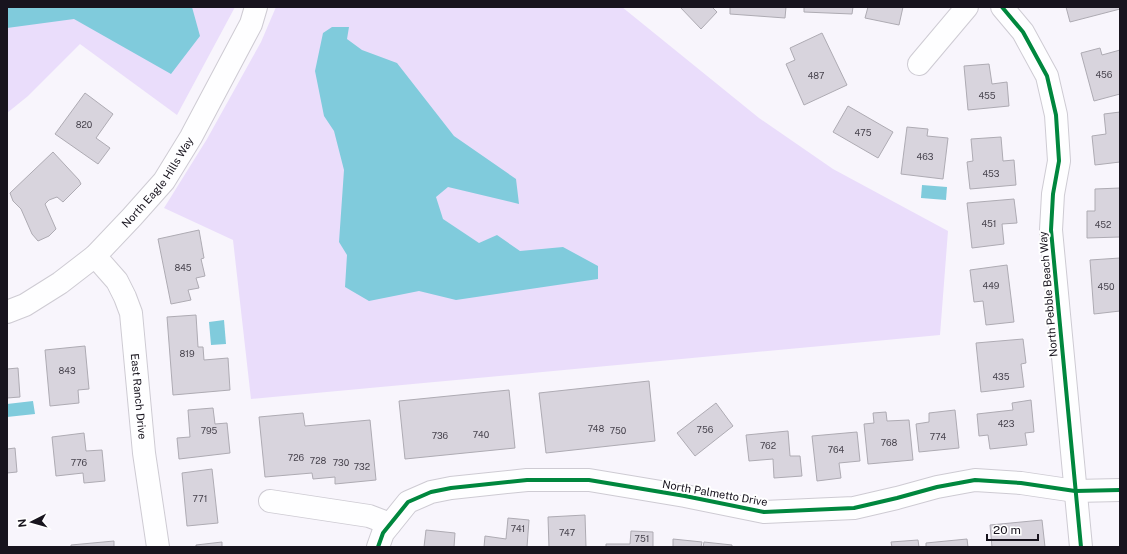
<svg xmlns="http://www.w3.org/2000/svg" width="1127" height="554" font-family="'Public Sans',sans-serif">
  <style>
    .green { fill: #eaddfb }
    .water { fill: #80cbdc }
    .building { fill: #d8d4dd; stroke: #aeabb3 }
    .lines { fill: none; stroke-linecap: round; stroke-linejoin: round }
    .minor-casing { stroke: #cecbd3; stroke-width: 24 }
    .minor { stroke: #fefeff; stroke-width: 22 }
    .cycleway-casing { stroke: #fff; stroke-width: 6 }
    .cycleway { stroke: #00873e; stroke-width: 4 }
    .labels { text-anchor: middle; dominant-baseline: central; stroke-width: 4; stroke-linejoin: round; paint-order: stroke }
    .number-label { font-size: 9px; fill: #48444e }
    .street-label { font-size: 11px; fill: #18141e; stroke: #fff }
  </style>
  <rect width="100%" height="100%" fill="#f8f5fc"/>
  <g class="green">
    <path d="M7,7h228l-58,108 -97,-71 -52,52 -21,17z"/>
    <path d="M276,7h346l137,111 74,51 115,62 -8,104 -689,64 -18,-159 -69,-32 43,-69 54,-97z"/>
  </g>
  <g class="water">
    <path d="M7,7h185l8,29 -29,38 -97,-55 -67,9z"/>
    <path d="M332,27h17l-2,12 15,11 35,13 57,73 62,43 3,25 -71,-17 -12,10 7,22 36,24 18,-8 23,16 43,-4 35,19v13l-142,21 -37,-9 -50,10 -24,-14 2,-32 -8,-13 5,-72 -10,-39 -10,-15 -9,-45 8,-38z"/>
    <path d="M922,185l25,2 -1,13 -25,-2z"/>
    <path d="M224,320l2,24 -15,1 -2,-23z"/>
    <path d="M33,401l2,13 -28,3v-13z"/>
  </g>
  <g class="building">
    <path d="M680,7h32l5,5 -16,17z"/>
    <path d="M730,7h56l-1,11 -55,-4z"/>
    <path d="M804,7h49l-1,7 -48,-2z"/>
    <path d="M868,7h35l-4,18 -34,-7z"/>
    <path d="M1066,7h54v2l-50,13z"/>
    <path d="M822,33l25,52 -43,20 -18,-41 9,-4 -5,-12z"/>
    <path d="M1100,48l2,7 18,-5v44l-26,7 -13,-48z"/>
    <path d="M989,64l3,20 15,-2 2,24 -41,4 -4,-44z"/>
    <path d="M85,93l28,21 -17,24 14,10 -12,16 -43,-30z"/>
    <path d="M848,106l45,26 -15,26 -45,-26z"/>
    <path d="M1120,112v50l-25,3 -3,-29 14,-2 -2,-20z"/>
    <path d="M907,127l21,2 -1,7 21,2 -5,41 -42,-5z"/>
    <path d="M1001,137l2,24 11,-1 2,25 -46,4 -3,-27 6,-1 -2,-22z"/>
    <path d="M53,152l26,28 2,4 -18,18 -6,-5 -8,3 -4,4 11,25 -7,7 -11,5 -6,-7 -11,-25 -8,-8 -3,-8z"/>
    <path d="M1120,188v49l-33,1v-27h8v-22z"/>
    <path d="M1014,199l3,24 -15,1 2,20 -32,4 -5,-45z"/>
    <path d="M199,230l5,28 -3,1 4,17 -9,2 3,10 -11,2 3,10 -20,4 -13,-65z"/>
    <path d="M1120,258v53l-26,3 -4,-54z"/>
    <path d="M1007,265l7,57 -28,3 -3,-24 -9,1 -4,-32z"/>
    <path d="M196,315l2,32h5l1,13 24,-2 2,32 -57,5 -6,-78z"/>
    <path d="M1023,339l3,24 -5,1 3,23 -43,5 -5,-49z"/>
    <path d="M85,346l4,43 -11,1 1,13 -29,3 -5,-56z"/>
    <path d="M18,368l2,29 -13,1v-29z"/>
    <path d="M649,381l6,60 -109,12 -7,-60z"/>
    <path d="M509,390l6,58 -110,11 -6,-58z"/>
    <path d="M1031,400l3,32 -9,1 2,12 -37,4 -2,-14 -9,1 -2,-22 36,-4 -1,-7z"/>
    <path d="M716,403l17,23 -38,30 -18,-23z"/>
    <path d="M213,408l2,16 12,-1 3,30 -51,6 -2,-21 13,-1 -2,-27z"/>
    <path d="M955,410l4,38 -40,4 -3,-28 13,-2v-9z"/>
    <path d="M886,412l1,9 22,-1 4,40 -45,4 -4,-40 10,-1 -1,-10z"/>
    <path d="M303,413l2,13 65,-6 6,60 -41,4v-7l-22,2 -1,-6 -47,4 -6,-60z"/>
    <path d="M788,431l2,25h10l2,20 -28,2 -1,-19 -24,2 -3,-26z"/>
    <path d="M857,432l3,29 -21,2 2,15 -24,3 -5,-45z"/>
    <path d="M84,433l2,18 16,-1 3,31 -21,2 -1,-10 -27,3 -4,-39z"/>
    <path d="M15,448l2,24 -10,1v-24z"/>
    <path d="M212,469l6,54 -31,3 -5,-53z"/>
    <path d="M585,515l1,32h-37l-1,-30z"/>
    <path d="M508,518l21,2 -2,27h-43l1,-11 21,3z"/>
    <path d="M1042,520l3,27h-53l-2,-22z"/>
    <path d="M426,530l29,3 -1,14h-30z"/>
    <path d="M631,531l22,1v15h-47v-3h24z"/>
    <path d="M673,539l29,3 -1,5h-28z"/>
    <path d="M967,539l1,8h-42v-4z"/>
    <path d="M918,540l1,7h-27l-1,-5z"/>
    <path d="M114,541v6h-43v-2z"/>
    <path d="M222,542v5h-26v-2z"/>
    <path d="M704,542l28,3v2h-29z"/>
  </g>
  <g class="lines">
    <defs>
      <g id="minor">
        <path d="M1002,7l21,25 24,44 9,39 3,46 -6,33 -2,36 30,317"/>
        <path d="M919,64l48,-57"/>
        <path id="s1" d="M95,256l22,25 8,16 6,16 13,140 14,94"/>
        <path id="s2" d="M7,312l18,-7 35,-22 35,-27 37,-39 32,-36 27,-44 60,-113 5,-17"/>
        <path d="M270,501l99,15 21,8"/>
        <path d="M378,547l5,-14 25,-31 23,-10 20,-4 76,-8h62l96,16 79,16 90,-4 43,-10 40,-11 38,-7 46,3 54,8 45,-1"/>
      </g>
    </defs>
    <use href="#minor" class="minor-casing"/>
    <use href="#minor" class="minor"/>
    <defs>
      <g id="cycleway">
        <path d="M1002,7l21,25 24,44 9,39 3,46 -6,33 -2,36 30,317"/>
        <path d="M378,547l5,-14 25,-31 23,-10 20,-4 76,-8h62l96,16 79,16 90,-4 43,-10 40,-11 38,-7 46,3 54,8 45,-1"/>
      </g>
    </defs>
    <use href="#cycleway" class="cycleway-casing"/>
    <use href="#cycleway" class="cycleway"/>
  </g>
  <g class="labels">
    <g class="number-label">
      <text x="1104" y="74">456</text>
      <text x="816" y="75">487</text>
      <text x="987" y="95">455</text>
      <text x="84" y="124">820</text>
      <text x="863" y="132">475</text>
      <text x="925" y="156">463</text>
      <text x="991" y="173">453</text>
      <text x="989" y="223">451</text>
      <text x="1103" y="224">452</text>
      <text x="183" y="267">845</text>
      <text x="991" y="285">449</text>
      <text x="1106" y="286">450</text>
      <text x="187" y="353">819</text>
      <text x="67" y="370">843</text>
      <text x="1001" y="376">435</text>
      <text x="1006" y="423">423</text>
      <text x="596" y="428">748</text>
      <text x="705" y="429">756</text>
      <text x="209" y="430">795</text>
      <text x="618" y="430">750</text>
      <text x="481" y="434">740</text>
      <text x="440" y="435">736</text>
      <text x="938" y="436">774</text>
      <text x="889" y="442">768</text>
      <text x="768" y="445">762</text>
      <text x="836" y="449">764</text>
      <text x="296" y="457">726</text>
      <text x="318" y="460">728</text>
      <text x="79" y="462">776</text>
      <text x="341" y="462">730</text>
      <text x="362" y="466">732</text>
      <text x="200" y="498">771</text>
      <text x="518" y="528">741</text>
      <text x="567" y="532">747</text>
      <text x="642" y="538">751</text>
    </g>
    <g class="street-label">
      <text stroke="none"><textPath href="#s2" startOffset="202">North Eagle Hills Way</textPath></text>
      <text transform="translate(1048 294) rotate(-95)">North Pebble Beach Way</text>
      <text stroke="none"><textPath href="#s1" startOffset="152">East Ranch Drive</textPath></text>
      <text transform="translate(715 493) rotate(10)">North Palmetto Drive</text>
    </g>
  </g>
  <rect width="1127" height="554" fill="none" stroke="#18141e" stroke-width="16"/>
  <g transform="translate(32 522) rotate(264)" stroke="#ffffff" stroke-width="3" paint-order="stroke">
  <path d="M0-3L7 15L0 10L-7 15Z" fill="#18141e"/>
  <text y="-6" font-size="11" font-weight="bold" text-anchor="middle" fill="#18141e">N</text>
  </g>
  <path d="M987 534v6h51v-6" fill="none" stroke="#18141e" stroke-width="2"/>
  <text x="993" y="534" font-size="12" fill="#18141e" stroke="#ffffff" stroke-width="3" paint-order="stroke">20 m</text>
</svg>
